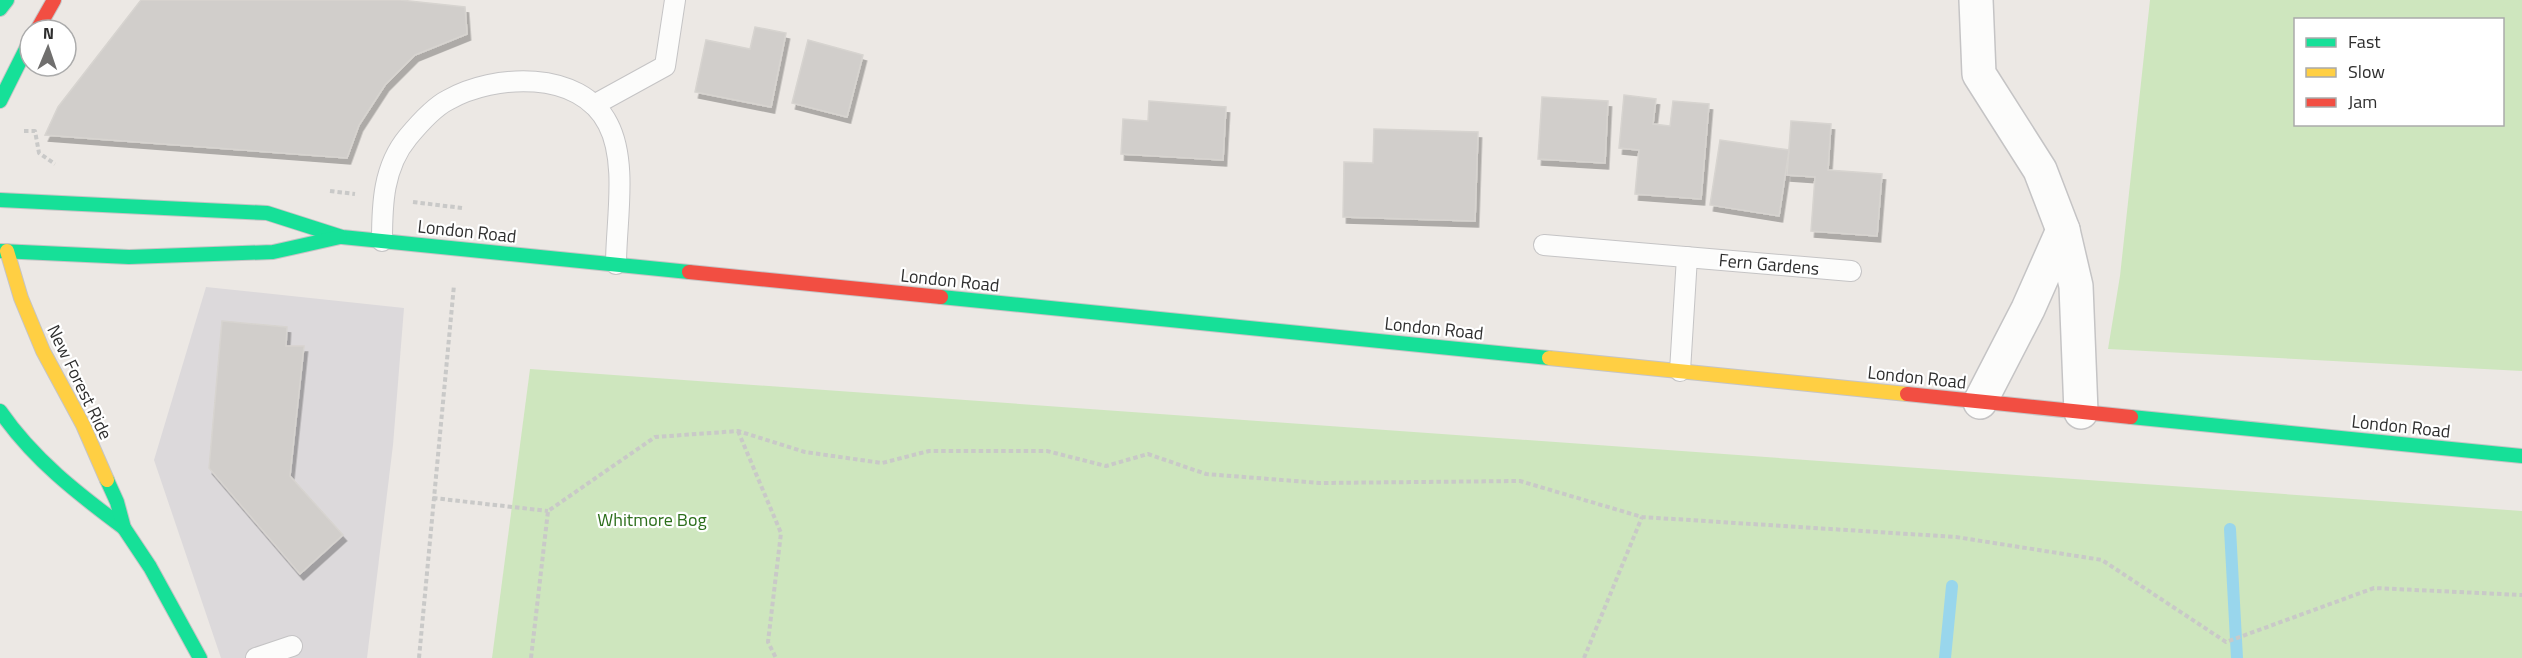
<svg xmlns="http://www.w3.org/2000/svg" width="2522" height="658" font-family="'Titillium Web',sans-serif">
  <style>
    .industrial { fill: #dcd9db }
    .green { fill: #cee6be; fill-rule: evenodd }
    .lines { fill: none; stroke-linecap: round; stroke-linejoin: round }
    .stream { stroke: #99d6ec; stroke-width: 12 }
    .building { fill: #d1cecb; stroke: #d7d4d0; stroke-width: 1.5; filter: url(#shadow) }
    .lane-casing { stroke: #c5c4c5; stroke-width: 22 }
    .street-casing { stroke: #c5c4c5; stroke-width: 36 }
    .fast-casing { stroke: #c5c4c5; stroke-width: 16 }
    .slow-casing { stroke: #c5c4c5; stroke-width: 16 }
    .jam-casing { stroke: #c5c4c5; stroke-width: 16 }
    .path { stroke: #c9c9c8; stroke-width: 4; stroke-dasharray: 4.5 3; stroke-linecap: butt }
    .lane { stroke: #fcfcfb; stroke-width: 20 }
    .street { stroke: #fcfcfb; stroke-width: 33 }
    .fast { stroke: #16e098; stroke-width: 14 }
    .slow { stroke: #ffcf43; stroke-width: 14 }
    .jam { stroke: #f24e42; stroke-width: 14 }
    .labels { text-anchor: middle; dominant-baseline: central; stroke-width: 4.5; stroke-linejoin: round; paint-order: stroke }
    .street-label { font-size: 18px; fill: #2e2e2e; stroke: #fff }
    .park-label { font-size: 18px; fill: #2c6e1b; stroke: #fff }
  </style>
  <defs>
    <filter id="shadow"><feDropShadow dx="3.5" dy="6" stdDeviation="0" flood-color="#0004"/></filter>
  </defs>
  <rect width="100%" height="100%" fill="#ece8e4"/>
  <path class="industrial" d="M206,287l198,21 -11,137 -26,213h-146l-67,-198z"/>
  <g class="green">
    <path d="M2150,0h372v371l-414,-22 12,-73zM2296,20h206v104h-206z"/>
    <path d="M530,369l1992,142v147h-2030z"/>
  </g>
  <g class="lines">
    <g class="stream">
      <path d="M2230,529l7,129"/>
      <path d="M1945,658l7,-72"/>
    </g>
  </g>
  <g class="building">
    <path d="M141,0h259l65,7 2,27 -52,21 -30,30 -26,40 -12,33 -302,-23 13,-28z"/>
    <path d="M755,27l31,6 -15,74 -76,-15 11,-52 44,9z"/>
    <path d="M808,40l55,15 -16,62 -55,-14z"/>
    <path d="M1624,95l32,4 -3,25 17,2 3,-25 36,3 -8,95 -66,-5 4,-44 -20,-2z"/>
    <path d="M1542,97l66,4 -3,62 -67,-4z"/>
    <path d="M1149,101l77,6 -3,53 -102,-6 2,-35 25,2z"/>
    <path d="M1791,121l40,3 -3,46 54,4 -5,62 -66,-5 4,-54 -28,-2z"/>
    <path d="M1374,129l104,3 -3,89 -132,-4 1,-55 29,1z"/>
    <path d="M1720,140l69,10 -10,66 -69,-11z"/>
    <path d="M222,321l65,6 -1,19h18l-14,130 53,59 -43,39 -91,-106z"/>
  </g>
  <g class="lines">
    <defs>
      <g id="lane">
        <path d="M594,105l71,-39 10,-66"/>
        <path d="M382,241c0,-36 1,-74 26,-104 10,-12 26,-30 40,-37 46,-26 132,-31 160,24 20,38 8,98 8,140"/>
        <path d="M1544,245l307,26"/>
        <path d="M1680,371l7,-114"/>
        <path d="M256,658l36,-12"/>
      </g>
      <g id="street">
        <path d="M1976,0l3,74 61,96 23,60 13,56 5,126"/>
        <path d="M1980,402l48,-93 35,-79"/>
      </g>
      <g id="fast">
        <path d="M0,9l7,-9"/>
        <path d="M0,101l30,-60"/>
        <path d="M0,200l267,13 75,24 347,35"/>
        <path d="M0,251l129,6 144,-5 67,-15"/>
        <path d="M941,297l608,61"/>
        <path d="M0,411c33,48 77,82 124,117"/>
        <path d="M2131,417l391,39"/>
        <path d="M107,480l10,22 7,26 26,39 50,91"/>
      </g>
      <g id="slow">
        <path d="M7,251l14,47 22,53 40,74 24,55"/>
        <path d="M1549,358l358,36"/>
      </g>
      <g id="jam">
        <path d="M37,30l17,-30"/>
        <path d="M689,272l252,25"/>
        <path d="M1907,394l224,23"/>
      </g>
    </defs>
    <use href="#lane" class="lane-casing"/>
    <use href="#street" class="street-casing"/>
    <use href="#fast" class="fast-casing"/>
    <use href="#slow" class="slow-casing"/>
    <use href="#jam" class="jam-casing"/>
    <g class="path">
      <path d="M24,131h11l4,22 16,11"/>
      <path d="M330,191l25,3"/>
      <path d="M413,202l49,6"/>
      <path d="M738,431l43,102 -13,109 8,16"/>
      <path d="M433,498l115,13"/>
      <path d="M419,658l35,-373"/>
      <path d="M531,658l17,-147 107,-74 83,-6 67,21 77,11 47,-12h118l59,15 42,-12 58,20 114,9 200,-2 122,36 314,20 146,23 124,82 148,-54 148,7"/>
      <path d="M1584,658l58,-141"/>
    </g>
    <use href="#lane" class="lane"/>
    <use href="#street" class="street"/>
    <use href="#fast" class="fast"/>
    <use href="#slow" class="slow"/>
    <use href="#jam" class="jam"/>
  </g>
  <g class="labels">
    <g class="street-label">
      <text transform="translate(467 231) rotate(6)">London Road</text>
      <text transform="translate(1769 264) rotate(5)">Fern Gardens</text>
      <text transform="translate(950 280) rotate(6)">London Road</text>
      <text transform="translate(1434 328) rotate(6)">London Road</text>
      <text transform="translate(1917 377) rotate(6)">London Road</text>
      <text transform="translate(80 382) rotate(64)">New Forest Ride</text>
      <text transform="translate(2401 426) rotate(6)">London Road</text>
    </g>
    <g class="park-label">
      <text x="652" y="519">Whitmore Bog</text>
    </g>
  </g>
  <rect x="2294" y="18" width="210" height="108" fill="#ffffff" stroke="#ababab" stroke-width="1.5"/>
  <rect x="2306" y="38" width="30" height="9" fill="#16e098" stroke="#ababab" stroke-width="1.5"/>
  <text x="2348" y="48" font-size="18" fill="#2e2e2e">Fast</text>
  <rect x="2306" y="68" width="30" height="9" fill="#ffcf43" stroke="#ababab" stroke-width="1.5"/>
  <text x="2348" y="78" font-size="18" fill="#2e2e2e">Slow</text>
  <rect x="2306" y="98" width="30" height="9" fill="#f24e42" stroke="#ababab" stroke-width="1.5"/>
  <text x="2348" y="108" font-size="18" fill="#2e2e2e">Jam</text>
  <g transform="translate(48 48) rotate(2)"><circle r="28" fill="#ffffff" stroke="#ababab" stroke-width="1.5"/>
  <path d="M0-4.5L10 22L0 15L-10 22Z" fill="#706f6e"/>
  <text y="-9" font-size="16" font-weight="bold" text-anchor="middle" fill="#2e2e2e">N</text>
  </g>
</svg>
